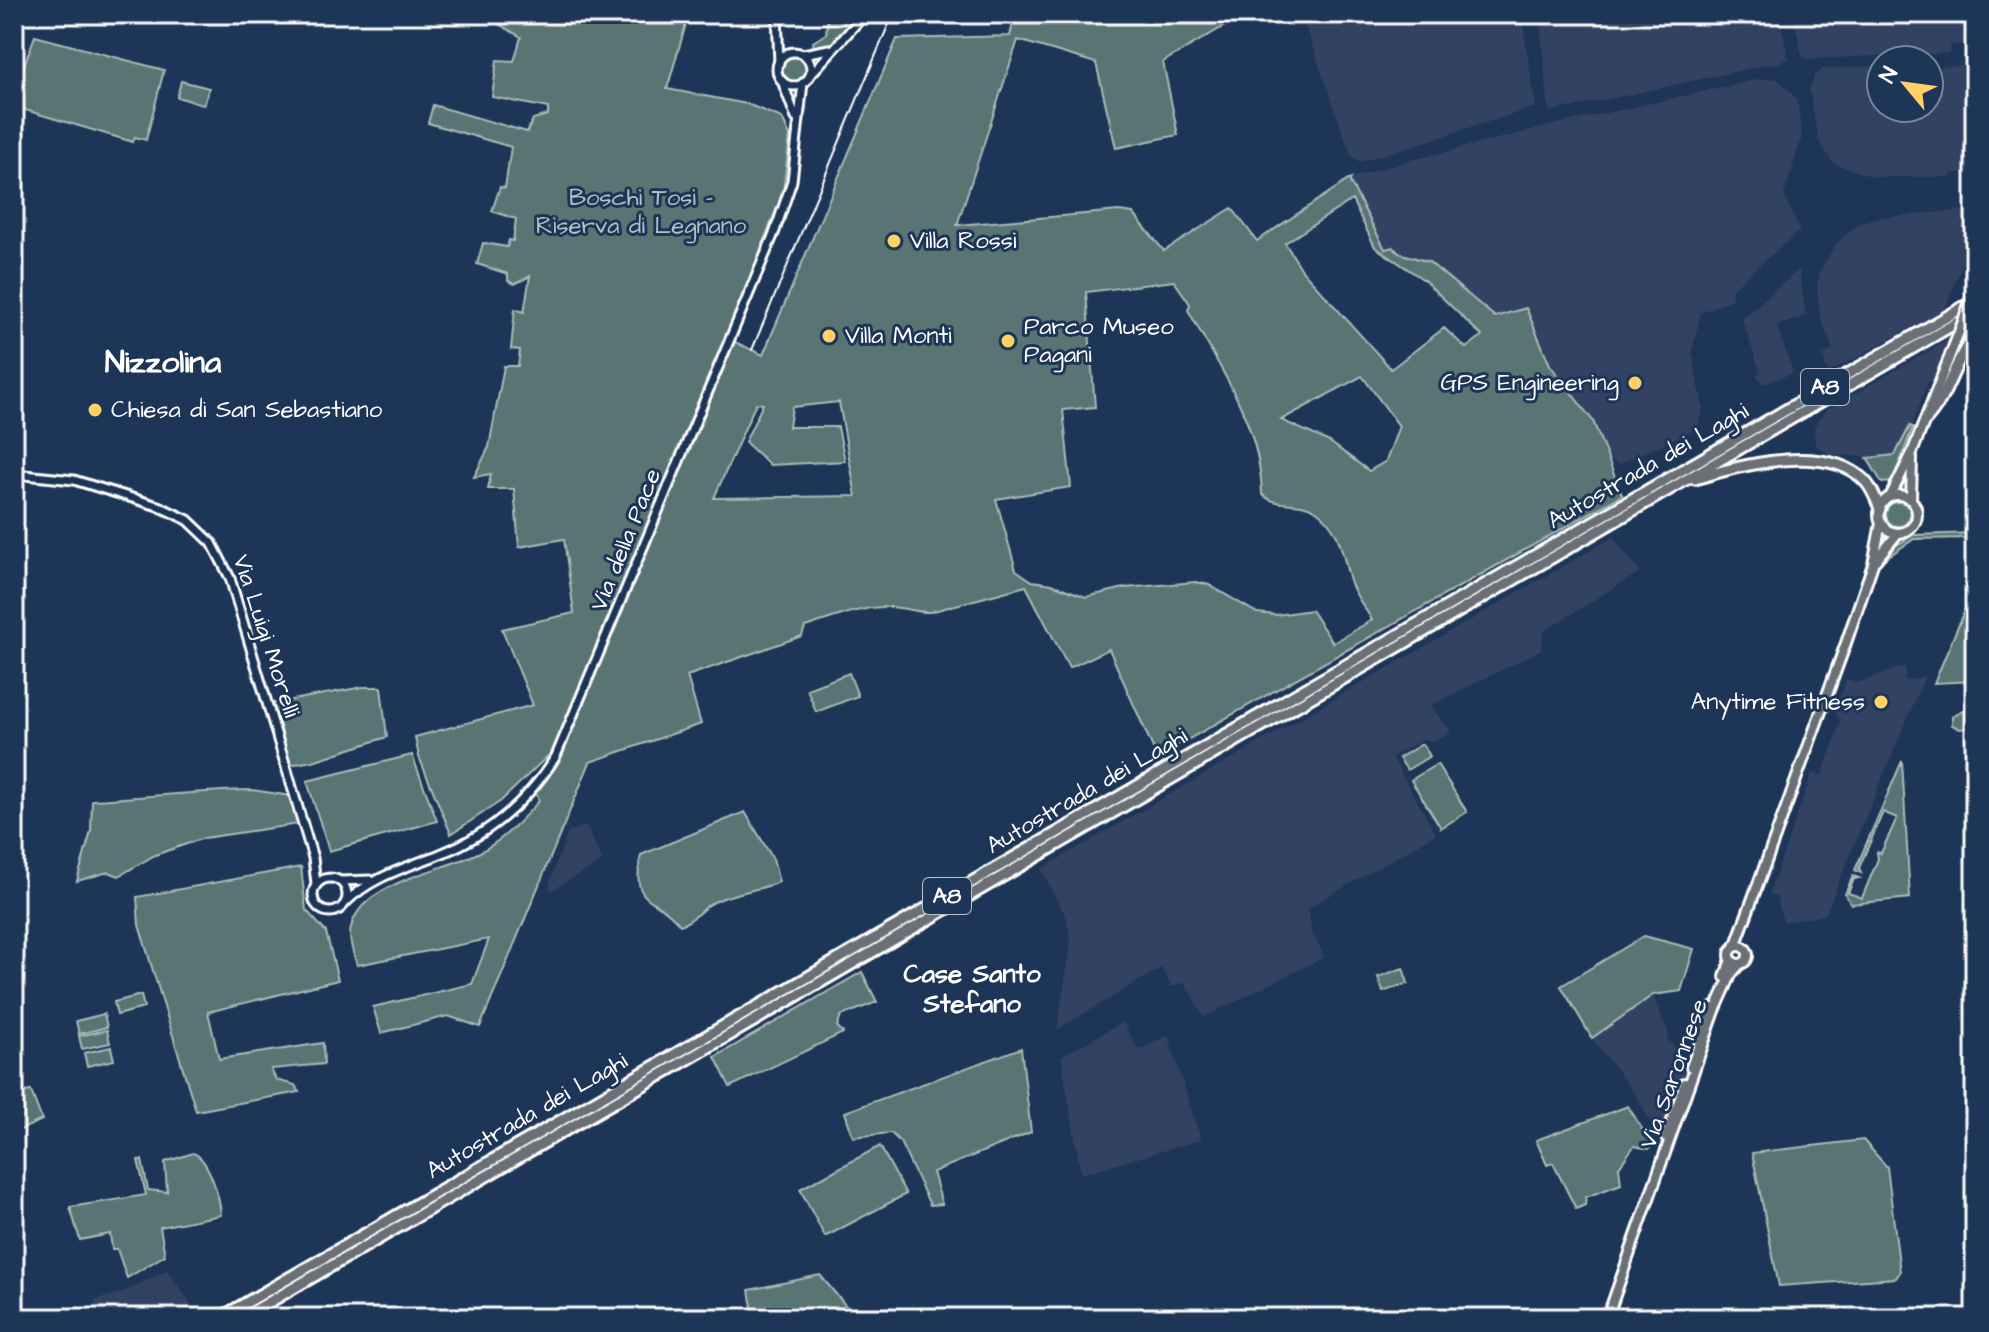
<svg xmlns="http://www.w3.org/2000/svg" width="1989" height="1332" font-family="'Architects Daughter',sans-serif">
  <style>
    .built { fill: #324264 }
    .green { fill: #587573; stroke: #acbab9; stroke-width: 2; fill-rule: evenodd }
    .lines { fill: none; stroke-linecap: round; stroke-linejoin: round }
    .secondary-casing { stroke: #fff; stroke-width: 13 }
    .primary-casing { stroke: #fff; stroke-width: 14 }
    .highway-casing { stroke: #fff; stroke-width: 15 }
    .secondary { stroke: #1d3557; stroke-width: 7 }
    .primary { stroke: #6b6f75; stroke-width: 8 }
    .highway { stroke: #6b6f75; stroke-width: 9 }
    .rail { stroke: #fff; stroke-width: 2 }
    .primary-bridge-casing { stroke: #fff; stroke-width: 14; stroke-linecap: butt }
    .primary-bridge { stroke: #6b6f75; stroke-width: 8 }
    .poi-dot { fill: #ffd166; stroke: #1d3557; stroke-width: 3 }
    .labels { text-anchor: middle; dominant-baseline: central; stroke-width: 6; stroke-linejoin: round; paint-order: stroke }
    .shield { fill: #1d3557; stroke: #bbc2cd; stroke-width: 2 }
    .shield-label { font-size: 22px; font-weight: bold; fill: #fff }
    .park-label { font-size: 24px; fill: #b4c1c0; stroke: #1d3557 }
    .poi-label { font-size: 24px; fill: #fff; stroke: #1d3557; text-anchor: start }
    .street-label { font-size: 24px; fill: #fff; stroke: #1d3557 }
    .neighbourhood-label { font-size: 26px; font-weight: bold; fill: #fff; stroke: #1d3557 }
    .district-label { font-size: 32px; font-weight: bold; fill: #fff; stroke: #1d3557 }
  </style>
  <rect width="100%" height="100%" fill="#1d3557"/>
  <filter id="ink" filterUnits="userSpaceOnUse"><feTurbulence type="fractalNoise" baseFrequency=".0125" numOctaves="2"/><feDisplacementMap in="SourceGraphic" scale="16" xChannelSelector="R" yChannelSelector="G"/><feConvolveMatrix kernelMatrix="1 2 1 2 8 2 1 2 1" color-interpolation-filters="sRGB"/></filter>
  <g filter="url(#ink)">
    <g class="built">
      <path d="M1301,14h220l15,93 -176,55 -9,-6z"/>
      <path d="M1539,14h240l10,46 -240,52z"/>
      <path d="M1793,14h182v29l-24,2 -2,8 -142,6 -5,-3z"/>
      <path d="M1975,65v107l-23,1 -1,4h-77l-40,-13 -15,-22 -10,-52 6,-15 8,-6 58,-3v42h48v-41z"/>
      <path d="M1760,79h18l19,20 5,38 -18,59 16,34 -69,60 1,9 -31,14 -9,38 11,56 -4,17 -7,7 -73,33 -12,-5 -14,-38 -43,-56 -117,-100 -48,-16 -35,-68 1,-3 57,-17 153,-38z"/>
      <path d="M1975,209v22l-30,78 -117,64 -6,-18 11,-5 -13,-34 -3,-30 3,-16 17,-27 20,-18 18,-7z"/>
      <path d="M1799,269l7,47 -29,10 16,47 -30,11 -7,-10 4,-2 -18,-53z"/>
      <path d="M1951,334l-16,43 -8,7 -15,43 -17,28 -10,3 -54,-3 -16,-10 -1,-18 12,-17 115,-66z"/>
      <path d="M1613,537l27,35 -96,59 -3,19 -111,56 21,25 -18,11 -9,-3 -32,18 44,77 -128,74 4,25 13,24 -121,60 -20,-35 -12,5 -11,-19 -104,62 14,-87 -5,-26 -25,-48z"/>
      <path d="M1905,666v15l20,-5 -100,239 -42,7 -6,-25 -8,-3 43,-121 10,3 19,-55 -6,-9 11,-33 10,4z"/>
      <path d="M586,826l17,35 -52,30 -2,-8 19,-51z"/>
      <path d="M1653,995l16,40 -2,3 22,25 -23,63 -5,4 -8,-3 -16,-30 -45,-59z"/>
      <path d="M1123,1022l16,28 29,-15 33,105 -120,34 -20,-118z"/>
      <path d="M167,1270l32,45 -156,3 48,-8 5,-10 27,-8z"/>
    </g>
    <g class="green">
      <path d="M495,14h194l-22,75 80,15 35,14 8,18 -7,56 -57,146 37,17 134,-316 113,-3 5,-22h230l-82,48 15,73 -62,13 -20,-85 -78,-23 -61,185 162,-14 14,2 31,38 68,-43 25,33 94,-63 -1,4 35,67 8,-2 6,6 30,9 66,55 31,-9 24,57 43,56 29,74 -465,262 -48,-108 -40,19 -43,-82 -96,26c-15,1 -28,-6 -44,-5 -27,0 -55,12 -81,20l-3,9 -115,40 14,48 -111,38 -110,265 -32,-11 -67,17 -8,-26 99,-23 17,-45 -132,26c-3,-9 -7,-20 -7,-30 2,-52 91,-63 128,-82 25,-12 42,-32 61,-52l-3,-8 28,-41 -9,-3 -54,52 -50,33 -32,-77 -4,-20 118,-32 -31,-76 72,-16 -10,-74 -45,8 -5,-58h-26l3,-15 -17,3 15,-30 15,-81h14l2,-16 -9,-1 4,-40 9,3 6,-36 -15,8 -7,-3v-7l-31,-10 6,-21 24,4 2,-7 4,1 3,-22 -24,-8 8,-24 5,1 6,-41 -83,-24 5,-18 94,27 6,-13 15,-4v-7l-56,-11 5,-37 17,1 7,-24 -24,-14zM1352,200l23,47 49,33 58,56 -16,12 -22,-20 -53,41 -89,-99 -17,-27zM1174,281l16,23 -2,6c31,57 72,112 74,184 15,15 35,5 53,16 27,19 27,45 35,71 4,13 15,27 22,39l-39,23 -22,-33 -35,5 -19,-2 -48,-28 -13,-3 -72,6 -38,9 -34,-13 -20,-3 -16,-11 -20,-71 75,-12 -8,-77 32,-3 -9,-115zM1362,376l37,50 -13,35 -17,10 -39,-29 -49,-22zM839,402l17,94 -142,2 42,-95 7,1 -18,38 25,23 75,-4 -7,-34h-49l3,-20z"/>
      <path d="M828,14h32c-8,15 -28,35 -46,34l-1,-6 13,-8z"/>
      <path d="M35,36l129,34 -18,70 -11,-3 -2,5 -108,-32 -10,-21z"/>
      <circle cx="794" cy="69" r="14"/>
      <path d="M181,81l28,7 -5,17 -27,-8z"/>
      <path d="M1910,426l3,1 -21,55 -10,1 -15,-25 28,-3z"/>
      <circle cx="1898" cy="514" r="12"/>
      <path d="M1975,533v5l-61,1 -31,21 2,-8 29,-17z"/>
      <path d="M1975,586v95l-41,2z"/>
      <path d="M849,673l9,23 -42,16 -9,-23z"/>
      <path d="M363,687h18l6,50 -74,24 -25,4 -18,-61z"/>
      <path d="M1963,710h12v17l-15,2 -8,-4v-9z"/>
      <path d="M1422,744l8,12 -23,14 -8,-12z"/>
      <path d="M412,755l25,66 -108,30 -22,-70z"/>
      <path d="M1902,761l8,137 -59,6 -6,-10 8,-18 6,2 -5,1 -6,14 14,5 16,-39 -1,-7 4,1 16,-35 -14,-6 -24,56 2,5 -6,-3z"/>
      <path d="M1437,764l30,48 -26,16 -30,-48z"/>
      <path d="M252,790l39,6 8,28 -95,14 -49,17 -36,21 -11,-4 -31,9 14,-50 1,-31c55,-3 105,-9 160,-10z"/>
      <path d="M745,812l28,47 6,23c-24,10 -45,9 -67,21 -12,6 -18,18 -32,22 -24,-32 -50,-16 -39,-70z"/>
      <path d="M301,867l5,43 20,22 12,48 -130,32 11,47 104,-16 1,21 -53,5 5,11 19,5 4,7 -103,19 -57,-186 -2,-28z"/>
      <path d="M1644,936l50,13 -13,42 -28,4 -61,43 -31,-52z"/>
      <path d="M1403,968l5,15 -25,9 -5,-15z"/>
      <path d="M862,972l15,30 -36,14 -4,10 6,7 -113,54 -15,-30z"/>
      <path d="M141,995l3,13 -27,7 -3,-13z"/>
      <path d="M104,1014l3,13 -28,7 -3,-13z"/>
      <path d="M107,1030l3,13 -28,6 -3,-13z"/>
      <path d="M111,1047l3,13 -27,6 -3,-13z"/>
      <path d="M1021,1048l10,84 -98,40 9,32 -12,1 -30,-63 -9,-9 -38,4 -8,-25z"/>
      <path d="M31,1091l11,29 -28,13v-39z"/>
      <path d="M1628,1106l24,39 -3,4 -15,-3 -15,21 2,17 -35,13 -1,8 -9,4 -23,-46 -6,2 -11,-25z"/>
      <path d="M1863,1140l24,27 13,105 -4,6 -117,8 -27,-133z"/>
      <path d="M880,1146l26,48 -81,43 -25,-48z"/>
      <path d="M193,1153c16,5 27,46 28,62l-61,12 5,28 -38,23 -10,-29h-5l-2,-15 -30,6 -10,-33 76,-12 -8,-35h4l6,30 19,2 -2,-30z"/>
      <path d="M820,1275l36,43h-102l-5,-28z"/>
    </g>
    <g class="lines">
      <defs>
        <g id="secondary">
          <path d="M777,14l2,49"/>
          <circle cx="794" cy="69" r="17"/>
          <path d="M803,54l26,-5"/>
          <path d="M811,74l54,-60"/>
          <path d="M782,81l14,37"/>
          <path d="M14,474l60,6 84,26 30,14 24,23 18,35 83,280 3,26"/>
          <circle cx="330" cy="895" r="17"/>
          <path d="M340,881l30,-1"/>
          <path d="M346,902c27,-26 60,-34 94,-48 49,-19 88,-53 116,-98l219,-525 17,-50 11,-98"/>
        </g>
        <g id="primary">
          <circle cx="1898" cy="514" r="19"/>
          <path d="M1890,497l22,-44 47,-121"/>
          <path d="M1911,499l1,-41"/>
          <path d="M1876,560l22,-27"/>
          <circle cx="1739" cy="955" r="9"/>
          <path d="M1735,947l111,-304 27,-79 8,-41"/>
          <path d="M1725,977l6,-18"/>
          <path d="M1691,1067l21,-59"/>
          <path d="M1666,1138l19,-55"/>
          <path d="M1607,1318l108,-307 17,-38 8,-9"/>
        </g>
        <g id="highway">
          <path d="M1925,421c24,-25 29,-60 50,-88"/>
          <path d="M1695,479c45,-14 132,-37 170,2 7,7 11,18 15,28"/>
          <path d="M220,1318l1752,-1016"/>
          <path d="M242,1318l1733,-1006"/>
        </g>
      </defs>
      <use href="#secondary" class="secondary-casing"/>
      <use href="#primary" class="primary-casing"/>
      <use href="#highway" class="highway-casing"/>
      <use href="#secondary" class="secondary"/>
      <use href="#primary" class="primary"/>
      <use href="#highway" class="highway"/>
      <path class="rail" d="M752,350l141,-336"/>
      <defs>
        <path id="primary-bridge" d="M1959,332l15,-41"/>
      </defs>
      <use href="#primary-bridge" class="primary-bridge-casing"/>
      <use href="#primary-bridge" class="primary-bridge"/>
    </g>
  </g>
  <g class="poi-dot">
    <circle cx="894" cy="241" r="8"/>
    <circle cx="829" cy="336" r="8"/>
    <circle cx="1008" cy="341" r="8"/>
    <circle cx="1635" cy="383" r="8"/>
    <circle cx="95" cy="410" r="8"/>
    <circle cx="1881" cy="702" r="8"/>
  </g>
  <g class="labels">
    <g class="shield">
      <rect x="1801" y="369" width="48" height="36" rx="6"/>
      <rect x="923" y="878" width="48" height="36" rx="6"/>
    </g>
    <g class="shield-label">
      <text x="1825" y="387">A8</text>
      <text x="947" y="896">A8</text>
    </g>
    <g class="park-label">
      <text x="641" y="198">Boschi Tosi -<tspan x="641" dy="28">Riserva di Legnano</tspan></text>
    </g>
    <g class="poi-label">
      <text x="910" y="241">Villa Rossi</text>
      <text x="1024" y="327">Parco Museo<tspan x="1024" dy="28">Pagani</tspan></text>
      <text x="845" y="336">Villa Monti</text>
      <text x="1619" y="383" text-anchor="end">GPS Engineering</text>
      <text x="111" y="410">Chiesa di San Sebastiano</text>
      <text x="1865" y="702" text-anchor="end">Anytime Fitness</text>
    </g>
    <g class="street-label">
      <text transform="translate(1648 466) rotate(-30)">Autostrada dei Laghi</text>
      <text transform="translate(626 540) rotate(-68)">Via della Pace</text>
      <text transform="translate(266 636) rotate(72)">Via Luigi Morelli</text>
      <text transform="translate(1087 791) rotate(-30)">Autostrada dei Laghi</text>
      <text transform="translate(1674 1074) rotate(-70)">Via Saronnese</text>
      <text transform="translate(527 1116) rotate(-30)">Autostrada dei Laghi</text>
    </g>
    <g class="neighbourhood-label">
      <text x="972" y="974">Case Santo<tspan x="972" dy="30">Stefano</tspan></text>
    </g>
    <g class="district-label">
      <text x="163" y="362">Nizzolina</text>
    </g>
  </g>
  <rect width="1989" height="1332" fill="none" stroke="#1d3557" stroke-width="48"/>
  <rect x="24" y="24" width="1941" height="1284" fill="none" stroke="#fff" stroke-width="3" filter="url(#ink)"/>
  <g transform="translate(1905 84) rotate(299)"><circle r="38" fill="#1d3557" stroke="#77869a" stroke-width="2"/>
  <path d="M0-6L14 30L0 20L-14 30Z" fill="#ffd166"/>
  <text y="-12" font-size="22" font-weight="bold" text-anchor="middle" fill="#ffffff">N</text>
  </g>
</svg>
